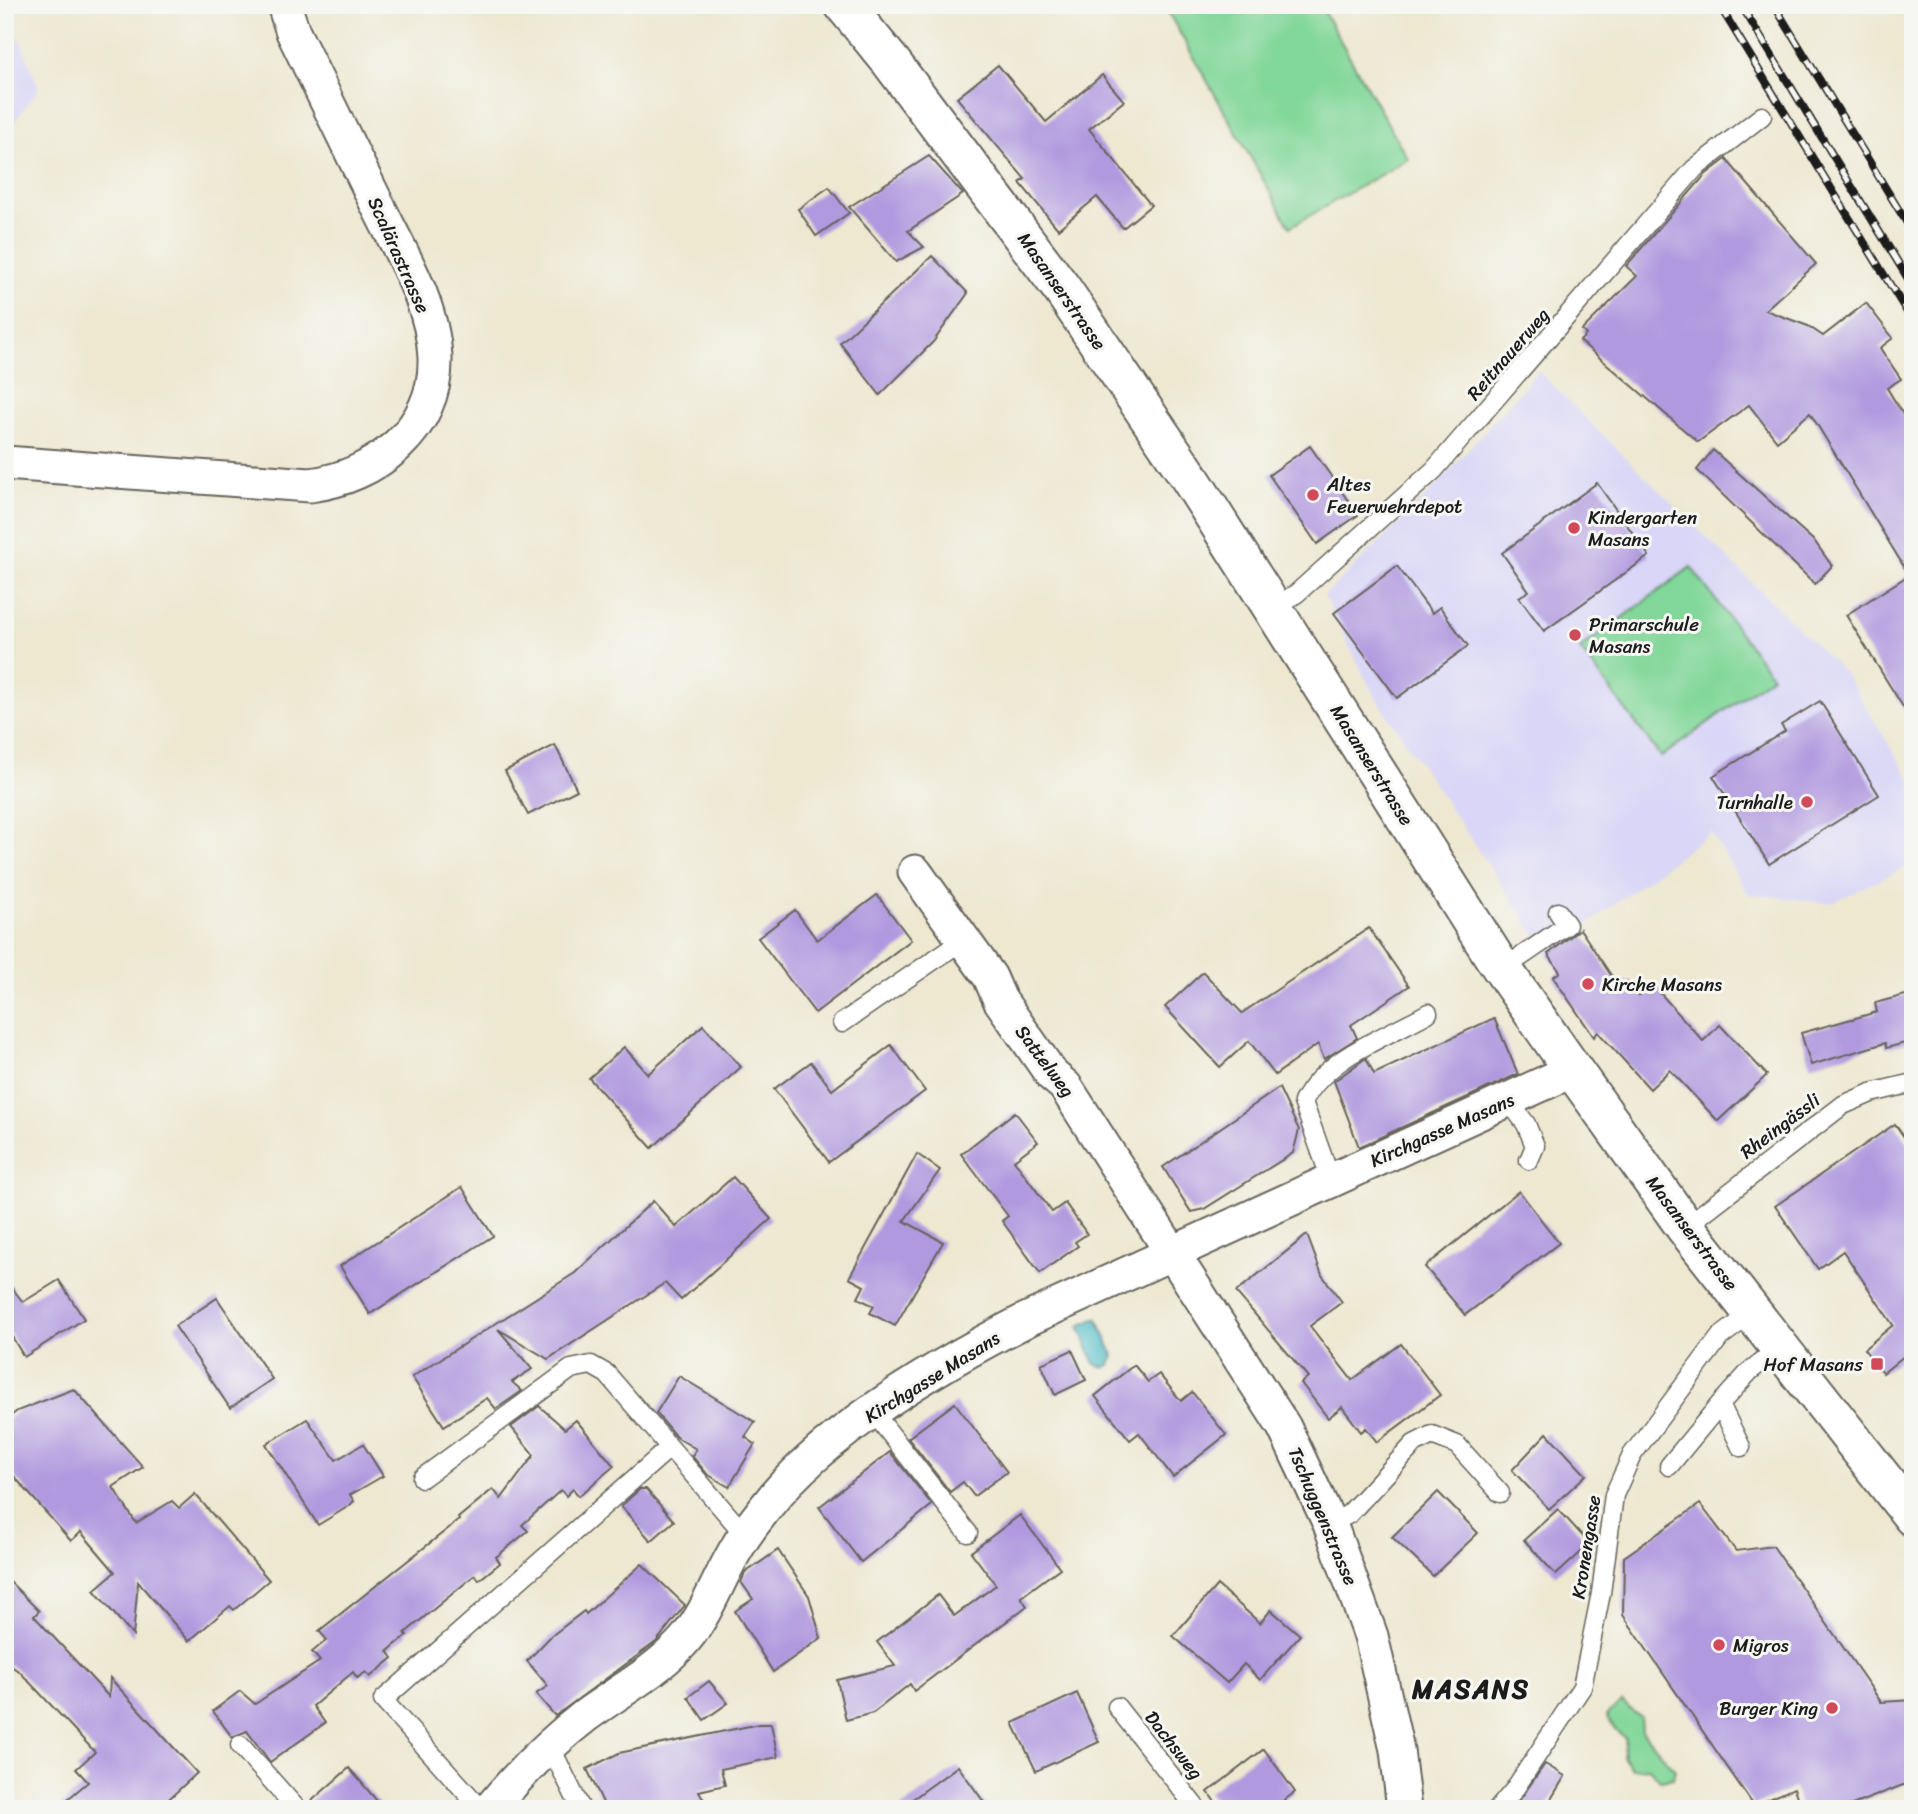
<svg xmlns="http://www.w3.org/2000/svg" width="1918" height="1814" font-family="Sriracha,sans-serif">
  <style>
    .built { fill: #d9d6f7 }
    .green { fill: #82d79a; stroke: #4f7a5b; stroke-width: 2 }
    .water { fill: #4fbcc8; stroke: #366c72; stroke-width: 2 }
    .building { fill: #b099df }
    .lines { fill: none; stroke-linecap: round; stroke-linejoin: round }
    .service-casing { stroke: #66635b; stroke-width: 21 }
    .minor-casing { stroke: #66635b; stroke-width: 37 }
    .primary-casing { stroke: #66635b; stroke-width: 42 }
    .service { stroke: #fff; stroke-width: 18 }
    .minor { stroke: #fff; stroke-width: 33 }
    .primary { stroke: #fff; stroke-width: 38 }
    .rail-casing { stroke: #1c1c1c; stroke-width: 8 }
    .rail { stroke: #f6f6f2; stroke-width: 5; stroke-dasharray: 16; stroke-linecap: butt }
    .poi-dot { fill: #d1495b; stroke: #f6f6f2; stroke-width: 2.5 }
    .labels { text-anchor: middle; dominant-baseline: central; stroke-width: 6; stroke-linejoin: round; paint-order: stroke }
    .street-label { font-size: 19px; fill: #1c1c1c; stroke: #f6f6f2 }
    .poi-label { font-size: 19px; fill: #1c1c1c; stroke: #f6f6f2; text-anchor: start }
    .district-label { font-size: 26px; font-weight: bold; letter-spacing: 2px; fill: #1c1c1c; stroke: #f6f6f2 }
  </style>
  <rect width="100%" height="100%" fill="#f6f6f2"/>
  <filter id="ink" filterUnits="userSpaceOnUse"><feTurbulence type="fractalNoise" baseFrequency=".0143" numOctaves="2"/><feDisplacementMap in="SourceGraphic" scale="14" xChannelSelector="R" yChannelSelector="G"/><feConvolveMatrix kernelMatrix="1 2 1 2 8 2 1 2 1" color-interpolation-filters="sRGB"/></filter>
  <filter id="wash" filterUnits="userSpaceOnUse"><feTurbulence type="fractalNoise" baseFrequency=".00686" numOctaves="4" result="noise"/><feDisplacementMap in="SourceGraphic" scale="28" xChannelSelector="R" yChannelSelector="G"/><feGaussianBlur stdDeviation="1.57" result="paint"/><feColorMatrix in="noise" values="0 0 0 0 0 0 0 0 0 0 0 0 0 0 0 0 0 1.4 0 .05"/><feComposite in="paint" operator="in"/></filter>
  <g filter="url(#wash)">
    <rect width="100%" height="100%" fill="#eee8d1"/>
    <g class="built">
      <path d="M6,5l33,83 -34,47z"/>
      <path d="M1538,371l308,304 67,108v81l-82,39 -83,-9 -37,-62 -163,122 -174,-259 -50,-99 105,-102z"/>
    </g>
    <g class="green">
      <path d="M1164,5h156l88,154 -118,68z"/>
      <path d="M1691,567l81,109 -111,81 -81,-108z"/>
      <path d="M1622,1702l19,16 1,13 33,39 -2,8 -13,2 -11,-12 -17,1 -9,-12 3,-18 -12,-11 -7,-13z"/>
    </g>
    <path class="water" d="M1097,1318l17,38 -4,9 -6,3 -9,-4 -16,-38z"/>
    <g id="blocks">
      <g class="building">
        <path d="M998,65l48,57 56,-47 22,26 -35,28 62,76 -28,23 -26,-31 -39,32 -38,-46 5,-4 -68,-81z"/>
        <path d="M929,156l34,38 -55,37 16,16 -28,15 -47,-55z"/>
        <path d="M1726,159l90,105 -51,46 43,16 15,10 43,-33 27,35 -13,10 21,31 -14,9 26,43v292l-67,-108 63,-40 -99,-162 -33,28 -28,-36 -51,37 -118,-101 6,-6 -4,-5 55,-54 -11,-10 79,-91z"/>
        <path d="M829,187l20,26 -33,23 -18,-27z"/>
        <path d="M932,256l36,37 -35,49 -53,53 -40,-52z"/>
        <path d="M1310,446l48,69 -41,29 -48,-69z"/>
        <path d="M1713,450l102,92 17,24 -17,18 -118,-114z"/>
        <path d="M1597,483l52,73 -105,75 -25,-34 10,-6 -27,-38z"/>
        <path d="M1397,566l35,47 8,-6 28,39 -71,52 -63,-85z"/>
        <path d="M1820,701l59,94 -110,69 -56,-88 72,-45 -4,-6z"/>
        <path d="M555,745l22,45 -49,25 -23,-44z"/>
        <path d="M877,895l34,45 -96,73 -57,-75 37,-28 22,30z"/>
        <path d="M1369,928l40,58 -58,39 6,13 -33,21 -6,-15 -43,31 -26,-34 -29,26 -55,-60 38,-35 39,41z"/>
        <path d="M1580,929l39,58 8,-6 12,15 13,-12 51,57 17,-16 47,50 -49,46 -48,-51 -20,19 -52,-57 -4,5 -41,-60 7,-5 -12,-18z"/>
        <path d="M1913,993v48l-27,7 -1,-5 -74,22 -10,-32 76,-21 -2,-9z"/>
        <path d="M1494,1018l24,56 -159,73 -25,-66 32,-23 8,16z"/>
        <path d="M703,1025l38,42 -89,81 -63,-70 35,-31 24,27z"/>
        <path d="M891,1045l34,46 -96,71 -55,-73 37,-27 21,28z"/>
        <path d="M1279,1088l20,42 -6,23 -89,56 -13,3 -28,-45z"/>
        <path d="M1015,1112l23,30 -24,18 38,52 13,-9 22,31 -12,8 3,4 -38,27 -38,-52 6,-5 -47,-62z"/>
        <path d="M1895,1124l18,26v204l-3,-3 -27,22 -19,-24 29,-24 -50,-74 -25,18 -43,-63z"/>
        <path d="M917,1154l23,16 -36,51 39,21 -48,84 -25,-13 4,-7 -16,-8 6,-12 -15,-8z"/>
        <path d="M733,1177l38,42 -90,81 -16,-17 -117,76 -50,-30 34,40 -20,13 10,9 -26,18 -9,-11 -43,28 -32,-49 163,-104 78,-72 23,26z"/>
        <path d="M462,1187l31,49 -123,78 -30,-48z"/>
        <path d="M1519,1191l40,52 -94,72 -40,-48z"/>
        <path d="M1307,1235l15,40 20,27 -32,24 42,54 49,-36 39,51 -63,47 -11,-14 -5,4 -19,-25 -14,11 -27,-35 7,-6 -72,-85z"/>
        <path d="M5,1279l18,23 36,-22 25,39 -60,38 -19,-32z"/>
        <path d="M217,1298l55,81 -42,29 -55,-82z"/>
        <path d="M1072,1350l14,30 -31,15 -14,-31z"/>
        <path d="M1134,1365l14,17 11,-8 22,27 11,-9 34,43 -53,42 -34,-44 -9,7 -35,-44z"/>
        <path d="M679,1376l76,46 -10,15 10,7 -26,43 -22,-13 -15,-18 4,-7 -20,-12 -20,-24z"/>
        <path d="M74,1389l69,78 -30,20 23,36 36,-22 7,7 16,-14 74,86 -35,30 -4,-4 -41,35 -51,-59 -5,54 -39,-46 21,-18 -34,-40 -10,9 -66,-75v-45l12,-10z"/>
        <path d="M955,1403l52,69 -33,24 -11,-14 -13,10 -42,-54z"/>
        <path d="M539,1406l26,23 11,-9 38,46 -35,30 -6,-7 -7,7 -5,-6 -39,35 6,6 -32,26 4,6 -21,17 -4,-5 -70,58 2,2 -19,16 5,7 -23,19 -4,-5 -9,6 -4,-6 -40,34 12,17 -55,39 -23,-31 -15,6 -19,-26 27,-20 15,13 65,-43 -8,-9 15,-12 -8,-9 140,-111 -1,-2 35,-29 8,10 33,-44 -23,-28z"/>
        <path d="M307,1419l29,41 27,-16 20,32 -33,19 4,6 -5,5 -31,19 -52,-81z"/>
        <path d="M1547,1433l39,42 -37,34 -37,-39z"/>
        <path d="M890,1452l42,53 -71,57 -42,-55z"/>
        <path d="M640,1489h6l28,32 -23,20 -30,-35z"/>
        <path d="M1438,1492l40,41 -45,43 -41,-39z"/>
        <path d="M1700,1504l36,47 37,-5 108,156 32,-2v84l-10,1 -61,24h-41l-7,-21 -40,18 -131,-191 1,-58z"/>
        <path d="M1558,1509l32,35 -34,31 -32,-35z"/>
        <path d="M1020,1515l40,53 -39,29 6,9 -113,85 -4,-7 -37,29 -27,7 -9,-40 58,-14 -18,-24 61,-47 16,21 42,-31 -25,-33z"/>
        <path d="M778,1550l31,46 12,42 -48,34 -38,-61 18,-12 -12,-17 4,-9z"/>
        <path d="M642,1564l43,41 -29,37 -101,74 -19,-22 12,-8 -21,-25 23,-24 34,-26 2,3z"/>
        <path d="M5,1577l34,34 -5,5 75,81 1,-19 87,95 -39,36h-102l32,-27 -12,-13 19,-17 -75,-80 -15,-10z"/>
        <path d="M1217,1585l43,38 11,-13 29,25 -40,45 -16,-16 -17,19 -54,-47z"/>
        <path d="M709,1681l19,22 -24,17 -16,-23z"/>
        <path d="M1077,1693l22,49 -63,29 -23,-48z"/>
        <path d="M759,1724h12l7,33 -57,12 4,16 -26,6 10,18h-103l-19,-40 32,-16z"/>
        <path d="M1264,1749l31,43 -22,17h-53l-12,-17z"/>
        <path d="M1545,1764l20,12 -20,33h-32z"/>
        <path d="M958,1766l31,43h-90z"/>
        <path d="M349,1768l35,41h-76l-1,-4z"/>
      </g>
    </g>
  </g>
  <g filter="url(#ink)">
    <use href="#blocks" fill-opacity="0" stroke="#66635b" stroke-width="2"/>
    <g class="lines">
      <defs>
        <g id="service">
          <path d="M1273,609l24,-16 137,-123 260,-301 68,-53"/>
          <path d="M1503,969l64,-44 -9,-13"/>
          <path d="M842,1023l121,-83"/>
          <path d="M1508,1100l18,24 9,22 -6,14"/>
          <path d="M1331,1180l-28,-78c23,-45 83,-65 125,-89"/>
          <path d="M1685,1227l158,-122 28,-12 42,-10"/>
          <path d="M874,1413l94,120"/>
          <path d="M1741,1447l-21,-43 30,-33 30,-24"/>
          <path d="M1669,1466l51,-62"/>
          <path d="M422,1478l149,-109 20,-4 16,9 138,161"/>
          <path d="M1330,1524l19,-10 65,-70 18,-9 25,10 43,48"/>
          <path d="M1117,1707l80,102"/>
          <path d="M549,1744l32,65"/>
          <path d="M240,1745l57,64"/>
          <path d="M481,1809l-98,-109 285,-251"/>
          <path d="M1498,1809l16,-19 68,-103 19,-94 13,-98 18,-40 88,-118 33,-25"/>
        </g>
        <g id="minor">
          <path d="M5,463l305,22c65,-8 127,-56 125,-127 -2,-55 -35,-106 -58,-154 -28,-57 -56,-115 -84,-172l-9,-27"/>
          <path d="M915,872l75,105 10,23 52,75 13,11 219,341 46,97 41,112 26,114 7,59"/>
          <path d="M490,1809c29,-35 59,-65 95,-93 31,-23 67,-42 94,-70 27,-27 39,-68 59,-100 8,-14 18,-26 28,-39 57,-75 178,-145 262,-188l545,-249"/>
        </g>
        <path id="primary" d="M844,5l47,57 171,227 126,186 306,482 79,113 112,157 228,290"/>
      </defs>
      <use href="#service" class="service-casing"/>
      <use href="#minor" class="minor-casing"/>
      <use href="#primary" class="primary-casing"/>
      <use href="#service" class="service"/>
      <use href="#minor" class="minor"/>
      <use href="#primary" class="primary"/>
      <defs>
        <g id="rail">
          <path d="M1719,5l194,317"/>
          <path d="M1741,5l172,282"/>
          <path d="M1774,5l139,228"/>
        </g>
      </defs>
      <use href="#rail" class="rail-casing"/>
      <use href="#rail" class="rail"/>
    </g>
  </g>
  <g class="poi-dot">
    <circle cx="1313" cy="495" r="7"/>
    <circle cx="1574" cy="528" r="7"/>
    <circle cx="1575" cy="635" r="7"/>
    <circle cx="1807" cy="802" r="7"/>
    <circle cx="1588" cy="984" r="7"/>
    <rect x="1870" y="1357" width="14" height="14" rx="3.5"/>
    <circle cx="1719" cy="1645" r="7"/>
    <circle cx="1832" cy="1708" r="7"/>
  </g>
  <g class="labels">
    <g class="street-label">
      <text transform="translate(399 255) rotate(66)">Scalärastrasse</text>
      <text transform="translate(1062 291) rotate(55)">Masanserstrasse</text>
      <text transform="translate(1508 354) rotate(-49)">Reitnauerweg</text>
      <text transform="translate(1372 765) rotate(58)">Masanserstrasse</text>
      <text transform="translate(1045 1061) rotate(53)">Sattelweg</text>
      <text transform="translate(1780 1126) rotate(-37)">Rheingässli</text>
      <text transform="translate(1442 1130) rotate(-24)">Kirchgasse Masans</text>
      <text transform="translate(1692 1233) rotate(53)">Masanserstrasse</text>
      <text transform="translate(932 1377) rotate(-32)">Kirchgasse Masans</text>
      <text transform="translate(1323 1516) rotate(67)">Tschuggenstrasse</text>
      <text transform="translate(1586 1547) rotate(-81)">Kronengasse</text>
      <text transform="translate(1174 1745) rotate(52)">Dachsweg</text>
    </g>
    <g class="poi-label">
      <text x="1327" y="484">Altes<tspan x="1327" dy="22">Feuerwehrdepot</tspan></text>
      <text x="1588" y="517">Kindergarten<tspan x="1588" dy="22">Masans</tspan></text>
      <text x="1589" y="624">Primarschule<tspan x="1589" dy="22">Masans</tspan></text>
      <text x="1793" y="802" text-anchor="end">Turnhalle</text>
      <text x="1602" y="984">Kirche Masans</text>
      <text x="1863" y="1364" text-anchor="end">Hof Masans</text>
      <text x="1733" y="1645">Migros</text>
      <text x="1818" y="1708" text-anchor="end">Burger King</text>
    </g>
    <g class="district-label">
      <text x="1471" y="1689">MASANS</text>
    </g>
  </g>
  <rect width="1918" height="1814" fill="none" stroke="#f6f6f2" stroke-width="28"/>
</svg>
